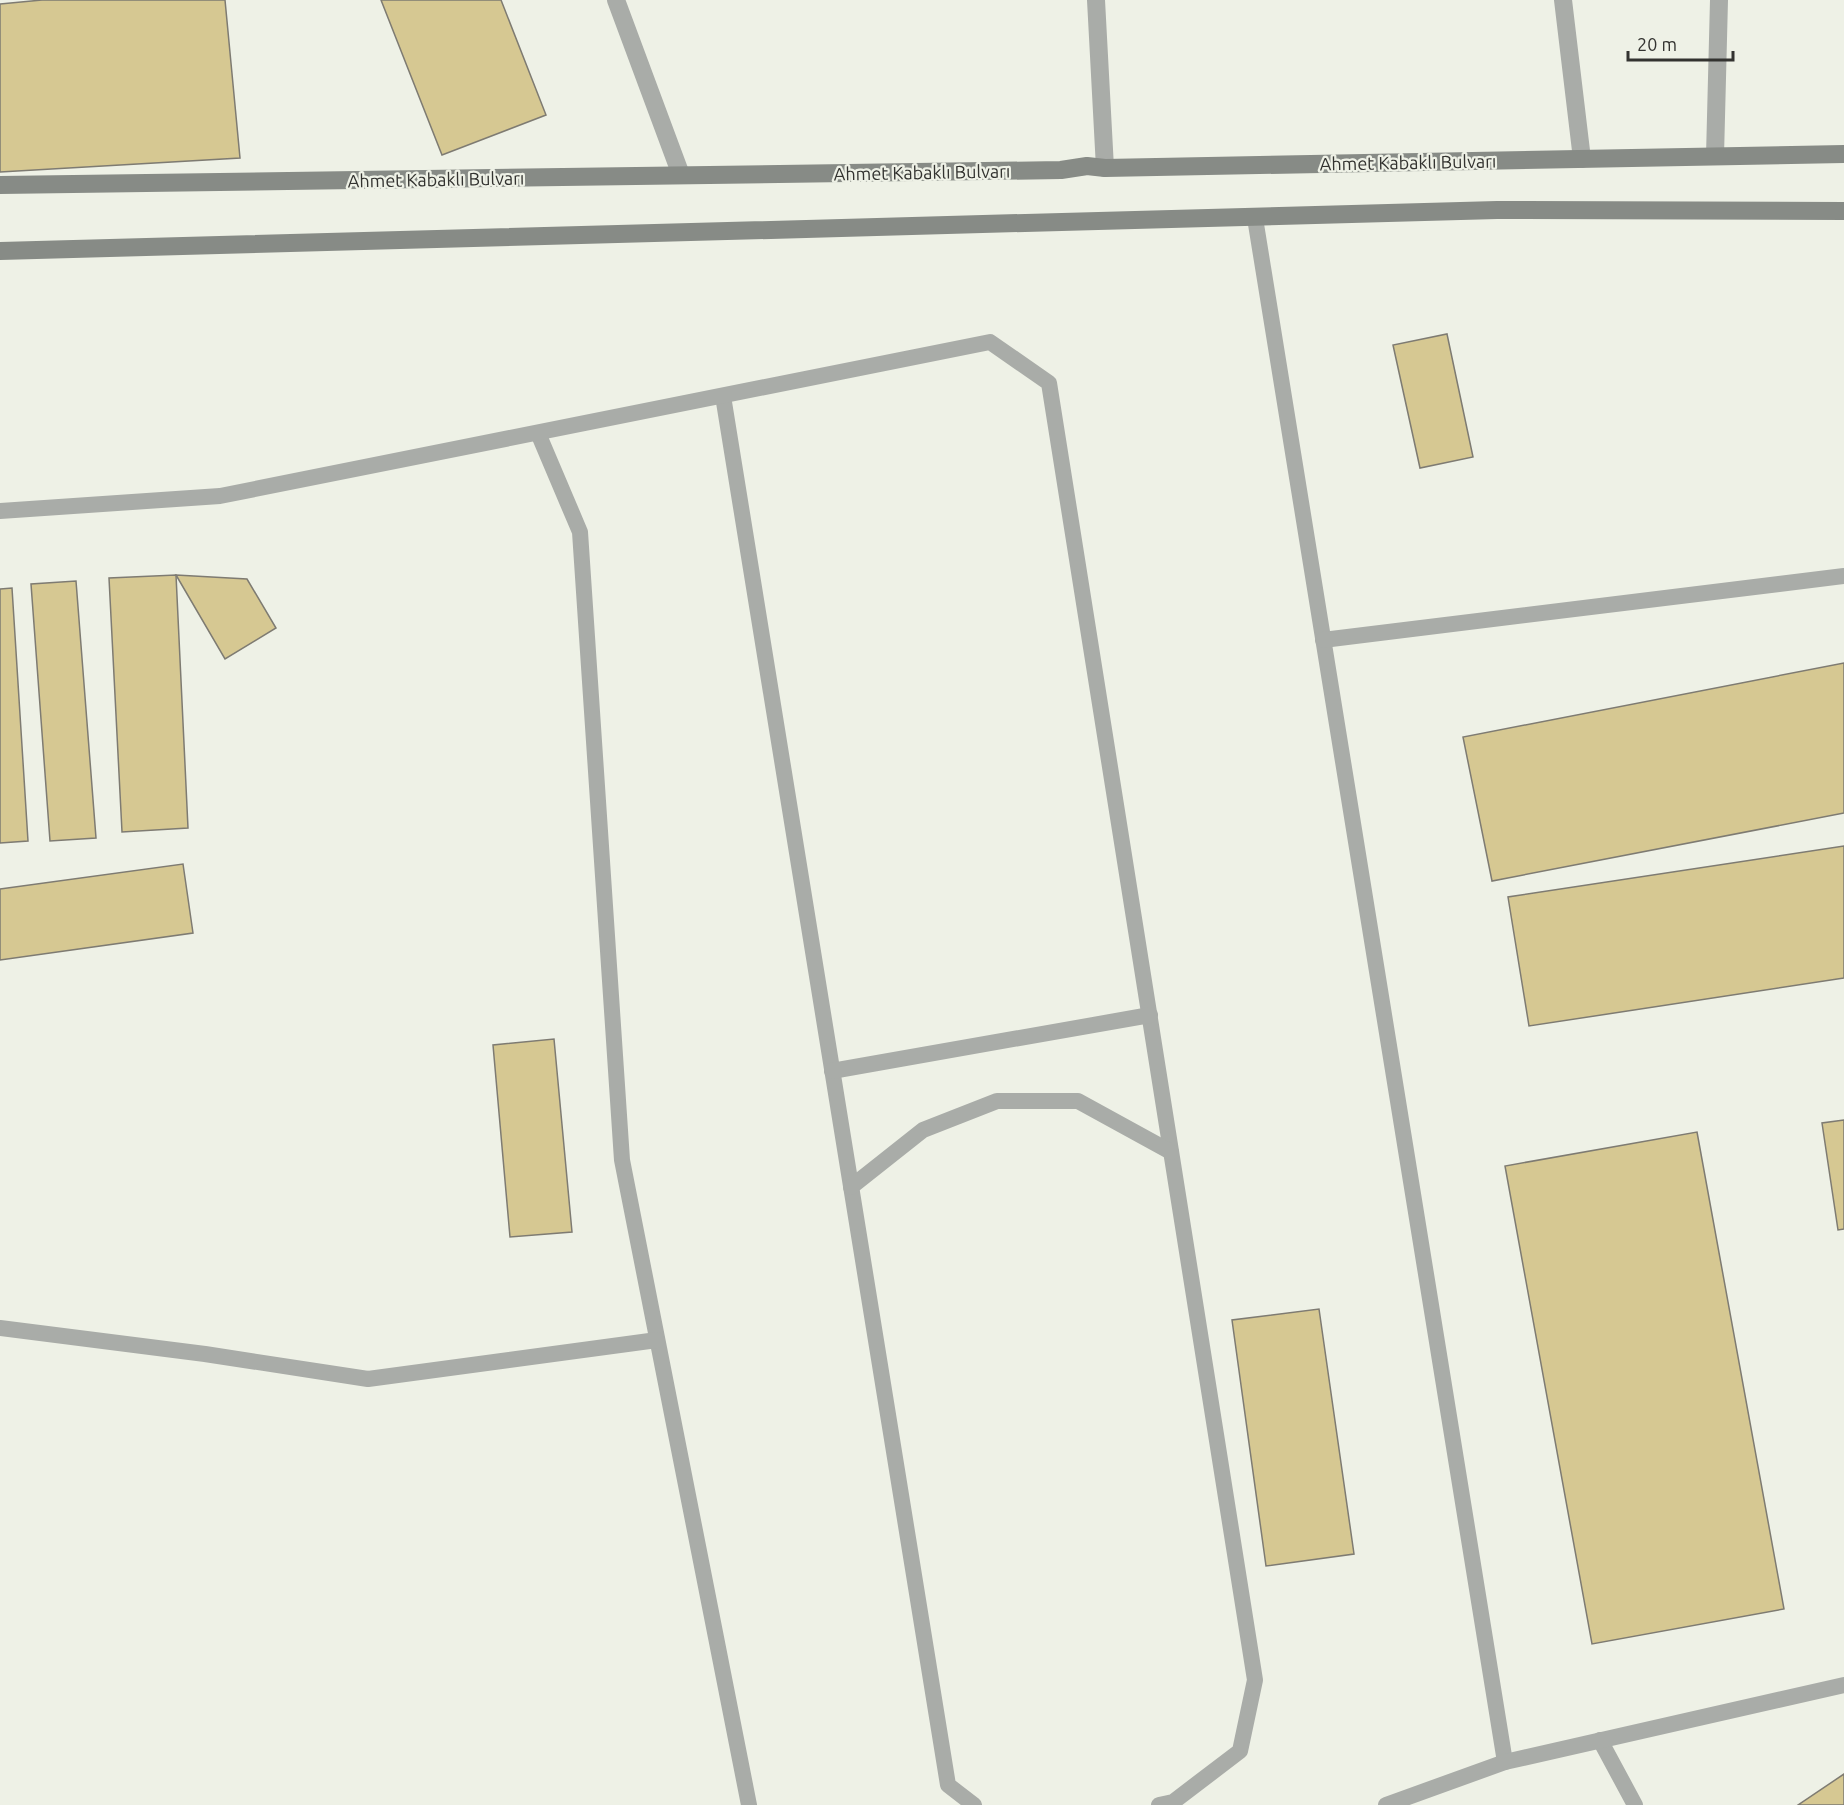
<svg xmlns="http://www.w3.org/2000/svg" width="1844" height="1805" font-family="Ubuntu,sans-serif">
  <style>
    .building { fill: #d6c892; stroke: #7e7b72; stroke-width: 1.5 }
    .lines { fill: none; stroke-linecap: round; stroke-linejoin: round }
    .lane { stroke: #a9aca8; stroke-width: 16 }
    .street { stroke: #a9aca8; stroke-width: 18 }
    .secondary { stroke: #878b86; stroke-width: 18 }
    .labels { text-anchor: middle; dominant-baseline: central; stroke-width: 4.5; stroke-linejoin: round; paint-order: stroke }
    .street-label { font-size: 18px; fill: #333330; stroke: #eef1e6 }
  </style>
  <rect width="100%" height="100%" fill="#eef1e6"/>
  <g class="building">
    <path d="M42,0h183l15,158 -240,14v-168z"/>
    <path d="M381,0h120l45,115 -104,40z"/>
    <path d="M1447,334l26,123 -53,11 -27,-123z"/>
    <path d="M176,575l12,253 -66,4 -13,-254z"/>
    <path d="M176,575l71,4 29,49 -51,31z"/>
    <path d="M76,581l20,257 -46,3 -19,-257z"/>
    <path d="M12,588l16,253 -28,2v-254z"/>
    <path d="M1844,663v150l-352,68 -29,-144z"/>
    <path d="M1844,846v132l-315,48 -21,-129z"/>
    <path d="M183,864l10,69 -193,27v-71z"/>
    <path d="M554,1039l18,193 -62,5 -17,-192z"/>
    <path d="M1844,1120v109l-6,1 -16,-107z"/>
    <path d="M1697,1132l87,477 -192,35 -87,-478z"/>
    <path d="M1319,1309l35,245 -88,12 -34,-246z"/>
    <path d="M1844,1774v31h-46z"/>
  </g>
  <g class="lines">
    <g class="lane">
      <path d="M1255,218l250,1544"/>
      <path d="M723,396l225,1389 26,20"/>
      <path d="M538,433l42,99 42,628 127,645"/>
      <path d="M0,511l220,-15 770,-154 59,41 206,1297 -15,71 -67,51 -14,3"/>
      <path d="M1323,640l521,-64"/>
      <path d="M832,1071l318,-56"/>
      <path d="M851,1187l72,-57 74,-29h81l93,51"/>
      <path d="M0,1328l205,26 163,25 289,-39"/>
      <path d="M1600,1740l35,65"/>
      <path d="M1386,1805l119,-43 339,-77"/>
    </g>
    <g class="street">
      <path d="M616,0l65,175"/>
      <path d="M1096,0l9,168"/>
      <path d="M1563,0l19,159"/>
      <path d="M1715,156l4,-156"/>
    </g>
    <g class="secondary">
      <path d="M0,185l1061,-15 26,-4 18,2 739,-14"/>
      <path d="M0,251l1497,-41 347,1"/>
    </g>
  </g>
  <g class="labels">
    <g class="street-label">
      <text transform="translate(1408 162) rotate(-1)">Ahmet Kabaklı Bulvarı</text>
      <text transform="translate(922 172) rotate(-1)">Ahmet Kabaklı Bulvarı</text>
      <text transform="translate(436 179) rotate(-1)">Ahmet Kabaklı Bulvarı</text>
    </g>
  </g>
  <path d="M1628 51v9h105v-9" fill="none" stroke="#333330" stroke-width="3"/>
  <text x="1637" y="51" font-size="18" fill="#333330" stroke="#eef1e6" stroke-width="4.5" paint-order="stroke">20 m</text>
</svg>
